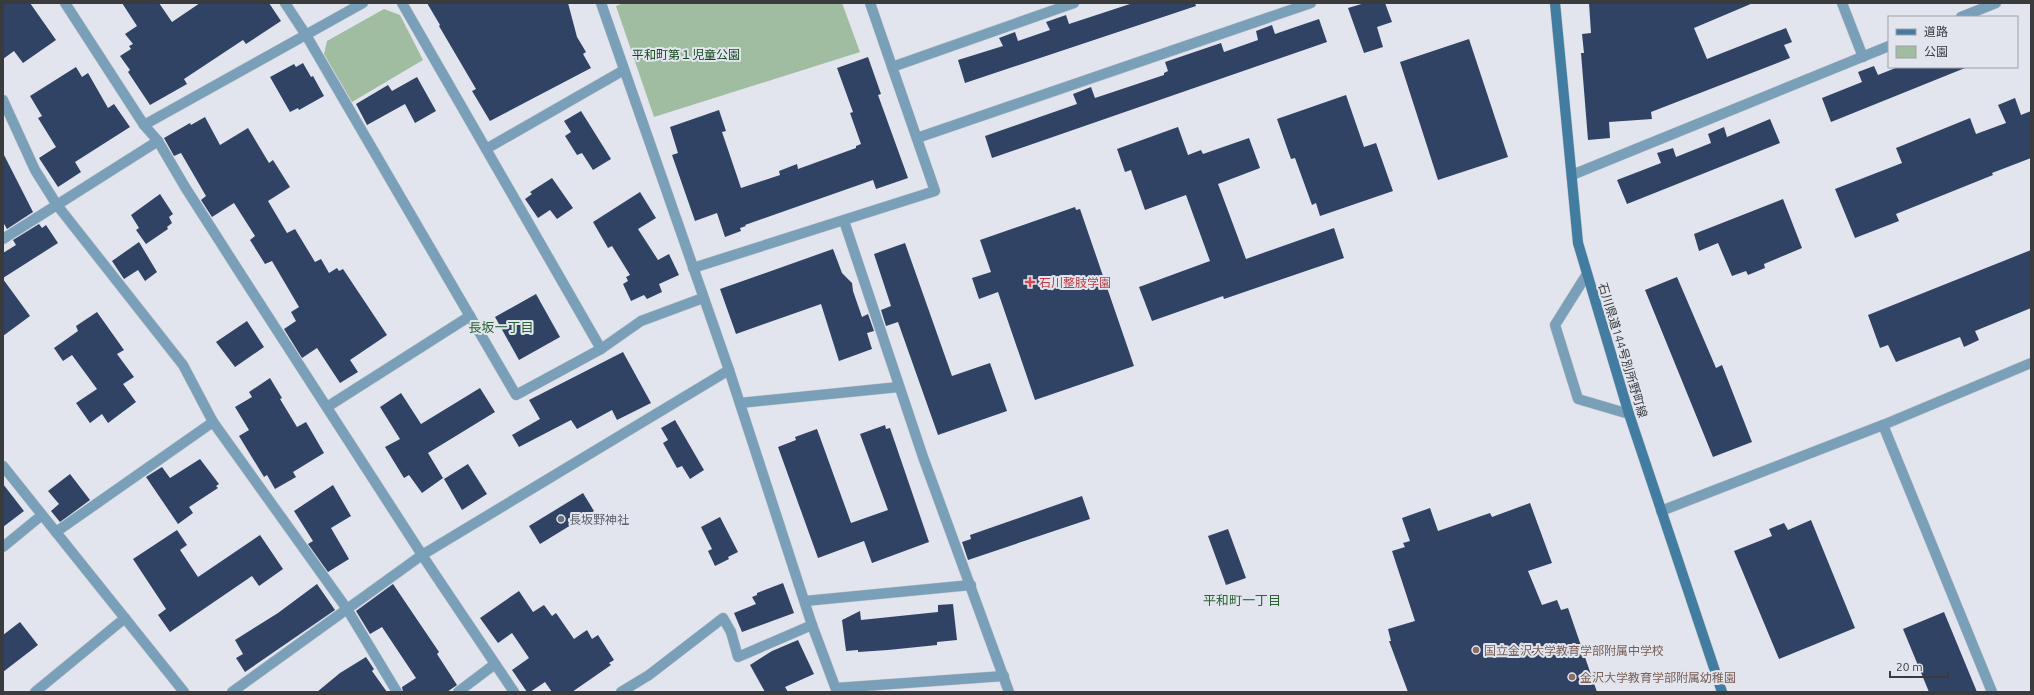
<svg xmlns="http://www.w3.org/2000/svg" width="2034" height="695" font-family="Ubuntu,'Noto Sans JP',sans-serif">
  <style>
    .green { fill: #a0bca1 }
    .building { fill: #314365 }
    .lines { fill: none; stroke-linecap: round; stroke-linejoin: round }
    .lane-casing { stroke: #c0c3ca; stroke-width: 11 }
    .street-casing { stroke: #c0c3ca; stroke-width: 11 }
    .secondary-casing { stroke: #c0c3ca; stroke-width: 11 }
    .lane { stroke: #7a9fb8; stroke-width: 10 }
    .street { stroke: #7a9fb8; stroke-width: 10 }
    .secondary { stroke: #427da1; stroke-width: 10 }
    .health-dot { fill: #e0444e; stroke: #e2e5ed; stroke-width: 1.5 }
    .worship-dot { fill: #6b7280; stroke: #e2e5ed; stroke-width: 1.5 }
    .education-dot { fill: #8d6e63; stroke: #e2e5ed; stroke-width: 1.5 }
    .labels { text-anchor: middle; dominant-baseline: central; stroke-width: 4; stroke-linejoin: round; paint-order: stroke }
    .park-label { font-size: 12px; fill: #13491d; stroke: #e2e5ed }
    .health-label { font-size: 12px; fill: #be3a42; stroke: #e2e5ed; text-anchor: start }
    .street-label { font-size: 12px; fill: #393b3d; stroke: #e2e5ed }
    .worship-label { font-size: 12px; fill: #5b616d; stroke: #e2e5ed; text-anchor: start }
    .education-label { font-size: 12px; fill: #785e54; stroke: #e2e5ed; text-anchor: start }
    .neighbourhood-label { font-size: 13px; fill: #296433; stroke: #e2e5ed }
  </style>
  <rect width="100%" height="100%" fill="#e2e5ed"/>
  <g class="green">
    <path d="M624,3h218l18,49 -206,65 -38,-111z"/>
    <path d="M384,9l16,6 23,45 -71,42 -28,-48 3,-13z"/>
  </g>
  <g class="building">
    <path d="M3,3h27l26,37 -33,23 -9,-12 -11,8z"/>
    <path d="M122,3h37l13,19 28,-19h69l12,18 -35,23 -3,-4 -59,39 3,5 -37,21 -22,-33 2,-2 -10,-14 11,-7 -2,-3 4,-2 -8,-10 12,-8z"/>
    <path d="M427,3h141l9,34 9,15 -3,2 8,14 -101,53 -18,-30 4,-2 -37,-63 1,-1z"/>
    <path d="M1133,3h62l1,3 -231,77 -7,-23 45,-14 -4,-8 16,-6 3,9 32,-11 -4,-8 20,-7 3,9z"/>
    <path d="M1365,3h20l7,19 -15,5 6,20 -19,6 -16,-45z"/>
    <path d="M1589,3h164l-59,25 13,31 79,-31 6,14 -8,3 6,13 -139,54 1,7 -43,3 1,16 -22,2 -7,-87h3l-2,-19 9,-1z"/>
    <path d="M1319,19l8,23 -335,116 -7,-22 92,-32 -4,-10 18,-7 4,11 69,-23v-2l4,-2 -3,-9 56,-19 3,9 34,-12 -2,-9 16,-6 3,9z"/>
    <path d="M1469,39l39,118 -70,23 -38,-118z"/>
    <path d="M868,57l13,37 -3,1 30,83 -32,11 -3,-9 -128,45 1,1 -6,2 1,3 -16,6 -8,-24 -22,8 -23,-66 6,-2 -8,-26 49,-17 7,21 -4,1 19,56 39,-13 -1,-4 18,-7 1,5 58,-21v-2l5,-2 -11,-31 3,-1 -16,-44z"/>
    <path d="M303,63l8,14 2,-1 11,20 -25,14 -1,-2 -8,4 -20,-35 24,-13 2,3z"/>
    <path d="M1874,66l4,9 20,-8 67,1 -134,54 -9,-24 40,-16 -4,-10z"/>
    <path d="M76,67l6,10 6,-4 20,35 6,-4 16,23 -55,35 6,10 -23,15 -19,-29 17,-11 -18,-29 4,-2 -12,-20z"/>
    <path d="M417,77l19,34 -21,12 -10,-19 -38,21 -11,-21 32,-19 4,6z"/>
    <path d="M1346,95l18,52 12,-4 17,48 -73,25 -4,-13 -4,2 -17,-47 -4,1 -14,-40z"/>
    <path d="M2015,98l6,17 10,-4v47l-39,15 1,2 -97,39 3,7 -44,17 -20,-49 67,-26 -6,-15 74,-30 6,16 30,-11 -8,-18z"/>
    <path d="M581,111l30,48 -18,11 -11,-17 -5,2 -12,-19 6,-4 -7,-11z"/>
    <path d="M205,117l15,28 28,-17 21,35 4,-3 17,27 -22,14 19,32 8,-4 20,33 6,-3 8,14 8,-5 2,3 4,-2 44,66 -37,25 8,12 -18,11 -23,-35 -15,10 -18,-29 12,-8 -5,-9 8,-5 -27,-46 -7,3 -15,-24 5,-4 -21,-33 -22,14 -11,-17 5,-4 -25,-43 -7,3 -10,-18 26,-15 1,2z"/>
    <path d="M1770,119l10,24 -153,61 -10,-24 44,-17 -4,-10 16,-5 3,9 35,-14 -3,-9 16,-7 3,10z"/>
    <path d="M1178,127l10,28 13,-5 2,4 46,-16 11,30 -42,16 28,75 88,-31 10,30 -120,41 -1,-3 -71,25 -13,-34 71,-26 -24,-66 -41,15 -14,-40 -6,2 -8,-23z"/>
    <path d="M3,153l30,59 -26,17 -4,-7z"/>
    <path d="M552,178l21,30 -16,11 -7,-9 -12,8 -13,-19 7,-5 -2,-2z"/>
    <path d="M640,192l16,26 -18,11 20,31 11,-6 10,21 -20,9 3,8 -15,7 -3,-4 -13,6 -8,-17 5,-3 -2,-4 4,-2 -18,-29 -4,2 -15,-26z"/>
    <path d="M160,194l13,20 -4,3 3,6 -5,4 1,2 -22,15 -10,-14 3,-2 -8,-13z"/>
    <path d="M1783,199l19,49 -38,16 1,4 -17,7 -2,-4 -14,5 -14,-33 -19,8 -5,-17z"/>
    <path d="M1075,207l1,3 4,-1 54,157 -99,34 -37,-108 -19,7 -7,-21 19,-6 -11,-32z"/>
    <path d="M39,224l3,4 4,-3 12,18 -55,35v-25l13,-8 -3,-5z"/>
    <path d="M139,242l18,30 -12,9 -7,-11 -14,9 -12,-18z"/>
    <path d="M905,243l47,133 38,-13 17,48 -69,24 -40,-113 -12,4 -5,-16 10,-4 -17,-52z"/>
    <path d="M833,249l9,24 10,10 1,8 9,26 6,-3 6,17 -7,2 5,16 -33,12 -18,-57 -85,30 -16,-45z"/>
    <path d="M2031,250v58l-56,23 4,9 -15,7 -4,-10 -64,25 -8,-17 -8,3 -12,-33z"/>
    <path d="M1677,277l39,91 6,-3 30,77 -39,15 -68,-167z"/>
    <path d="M3,279l27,37 -27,20z"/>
    <path d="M536,294l24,43 -41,23 -24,-43z"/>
    <path d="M97,312l27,38 -7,4 17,23 -11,7 13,18 -28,21 -6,-9 -12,9 -14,-20 21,-14 -25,-34 -9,6 -9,-13 24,-17 -2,-5z"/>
    <path d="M247,321l17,26 -29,20 -19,-25z"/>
    <path d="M623,352l28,51 -34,17 -5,-10 -35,19 -6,-9 -52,27 -7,-12 28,-16 -11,-19z"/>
    <path d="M270,378l12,20 -2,1 17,28 9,-5 18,31 -31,19 3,5 -21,12 -8,-14 -3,2 -25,-41 10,-6 -14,-23 17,-10 -3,-5z"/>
    <path d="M480,388l15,24 -67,41 15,25 -21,15 -13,-18 -5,3 -19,-31 15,-8 -20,-32 21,-14 20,31z"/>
    <path d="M675,420l29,50 -14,9 -8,-13 -5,2 -14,-25 5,-3 -7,-12z"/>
    <path d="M885,425l1,4 4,-1 39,114 -57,21 -8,-22 -46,17 -40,-111 18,-7 -1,-3 22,-8 34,94 37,-13 -28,-76z"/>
    <path d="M200,459l19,25 -3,2 2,2 -29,19 4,6 -15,11 -32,-47 16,-10 8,11z"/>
    <path d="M468,464l19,30 -25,16 -18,-31z"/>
    <path d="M70,474l20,26 -30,22 -9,-11 8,-7 -11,-13z"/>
    <path d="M3,484l21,27 -21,16z"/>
    <path d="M333,485l18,31 -20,12 18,31 -21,13 -20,-28 5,-3 -19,-30z"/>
    <path d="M583,493l11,18 -54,33 -11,-18z"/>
    <path d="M1082,496l8,23 -122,41 -6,-18 9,-3 -1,-4z"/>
    <path d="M1530,503l22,60 -24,8 14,34 15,-5 4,10 7,-2 29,84h-189l-19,-51h2l-3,-12 27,-8 -23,-70 13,-4 -2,-4 7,-2 -8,-23 28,-10 8,23 52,-18 2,4z"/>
    <path d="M720,517l18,35 -10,5 1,2 -14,7 -7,-15 4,-2 -11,-22z"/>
    <path d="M1811,520l44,108 -76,31 -45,-108 38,-15 -3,-7 15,-6 4,7z"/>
    <path d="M1228,529l18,49 -20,7 -18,-49z"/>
    <path d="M177,530l10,15 -7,5 18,27 62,-42 23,34 -24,17 -7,-10 -82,56 -12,-17 8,-6 -33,-50z"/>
    <path d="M783,583l11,30 -52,19 -8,-19 22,-9 -4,-7 5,-2v-2z"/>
    <path d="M317,584l18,26 -90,62 -9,-14 7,-4 -8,-14 43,-27z"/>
    <path d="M393,584l46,68 -2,2 20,31 -10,7h-44l-1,-5 14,-9 -34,-51 -12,7 -14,-23z"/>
    <path d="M519,591l14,21 11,-7 8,11 4,-3 18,26 13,-9 5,9 6,-4 16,25 -5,3 2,2 -39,27h-20l-7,-10 -15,10h-3l-15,-22 17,-12 -17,-25 -14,10 -18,-25z"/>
    <path d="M953,604l4,36 -20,2v3l-49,5 -30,2v-2l-12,1 -4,-31 18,-9 1,9 77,-8v-7z"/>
    <path d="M1944,612l33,80h-48l-26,-63z"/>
    <path d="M20,622l18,23 -35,27v-37z"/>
    <path d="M798,640l16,34 -29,13 3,5h-23l-15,-27 22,-14z"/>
    <path d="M366,657l8,12 -2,2 15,21h-70l23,-19z"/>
  </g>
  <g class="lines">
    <defs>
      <g id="lane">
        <path d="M1587,274l-32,51 23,74 51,15"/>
        <path d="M1883,425l109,267"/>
        <path d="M1661,511l222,-86 148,-62"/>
      </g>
      <g id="street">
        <path d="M65,3l79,122 14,16 27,46 55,86 188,291 86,128"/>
        <path d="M285,3l21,32 210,360 85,-46 40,-28 62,-23"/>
        <path d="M402,3l199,346"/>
        <path d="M601,3l128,367 83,255 25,67"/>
        <path d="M1842,3l21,54"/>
        <path d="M1961,17l35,-14"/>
        <path d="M892,67l182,-64"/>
        <path d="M3,100l32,70 22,35 126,160 30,57 134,187 50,83"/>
        <path d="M144,125l219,-122"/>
        <path d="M917,138l394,-135"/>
        <path d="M486,149l138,-79"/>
        <path d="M1572,175l317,-129"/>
        <path d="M844,221l79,236 86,235"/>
        <path d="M3,239l155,-98"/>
        <path d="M693,268l242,-77 -65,-188"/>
        <path d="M740,403l159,-16"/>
        <path d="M327,407l143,-91"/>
        <path d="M3,466l181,226"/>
        <path d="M56,532l157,-110"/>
        <path d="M3,547l39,-32"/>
        <path d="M805,601l166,-16"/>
        <path d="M836,688l168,-12"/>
        <path d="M35,692l90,-74"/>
        <path d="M232,692l190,-137 307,-185"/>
        <path d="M458,692l37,-28"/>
        <path d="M621,692l28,-17 74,-57 8,14 7,25 74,-32"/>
      </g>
      <path id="secondary" d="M1555,3l23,240 51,171 93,278"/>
    </defs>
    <use href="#lane" class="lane-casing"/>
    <use href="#street" class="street-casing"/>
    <use href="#secondary" class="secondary-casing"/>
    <use href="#lane" class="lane"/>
    <use href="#street" class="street"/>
    <use href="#secondary" class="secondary"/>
  </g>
  <path class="health-dot" d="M1028 276h4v4h4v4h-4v4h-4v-4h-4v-4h4z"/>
  <circle class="worship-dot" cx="561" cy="519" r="4"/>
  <g class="education-dot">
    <circle cx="1476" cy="650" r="4"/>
    <circle cx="1572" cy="677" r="4"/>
  </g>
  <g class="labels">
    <g class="park-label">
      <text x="686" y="54">平和町第１児童公園</text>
    </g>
    <g class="health-label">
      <text x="1039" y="282">石川整肢学園</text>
    </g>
    <g class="street-label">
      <text transform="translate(1623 350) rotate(73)">石川県道144号別所野町線</text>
    </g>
    <g class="worship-label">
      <text x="569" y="519">長坂野神社</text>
    </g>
    <g class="education-label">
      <text x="1484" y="650">国立金沢大学教育学部附属中学校</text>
      <text x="1580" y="677">金沢大学教育学部附属幼稚園</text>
    </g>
    <g class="neighbourhood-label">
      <text x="501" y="327">長坂一丁目</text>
      <text x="1242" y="600">平和町一丁目</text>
    </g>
  </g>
  <rect width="2034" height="695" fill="none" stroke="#393b3d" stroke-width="8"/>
  <rect x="1888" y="16" width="130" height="52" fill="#e2e5ed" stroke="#9ea1a7"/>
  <rect x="1896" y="29" width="20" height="6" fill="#427da1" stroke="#9ea1a7"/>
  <text x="1924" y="36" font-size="12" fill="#393b3d">道路</text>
  <rect x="1896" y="46" width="20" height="12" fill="#a0bca1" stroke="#9ea1a7"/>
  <text x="1924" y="56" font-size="12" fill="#393b3d">公園</text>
  <path d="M1890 671v6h58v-6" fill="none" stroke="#393b3d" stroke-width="2"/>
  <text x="1896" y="671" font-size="12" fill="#393b3d" stroke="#e2e5ed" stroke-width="3" paint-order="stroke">20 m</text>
</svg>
